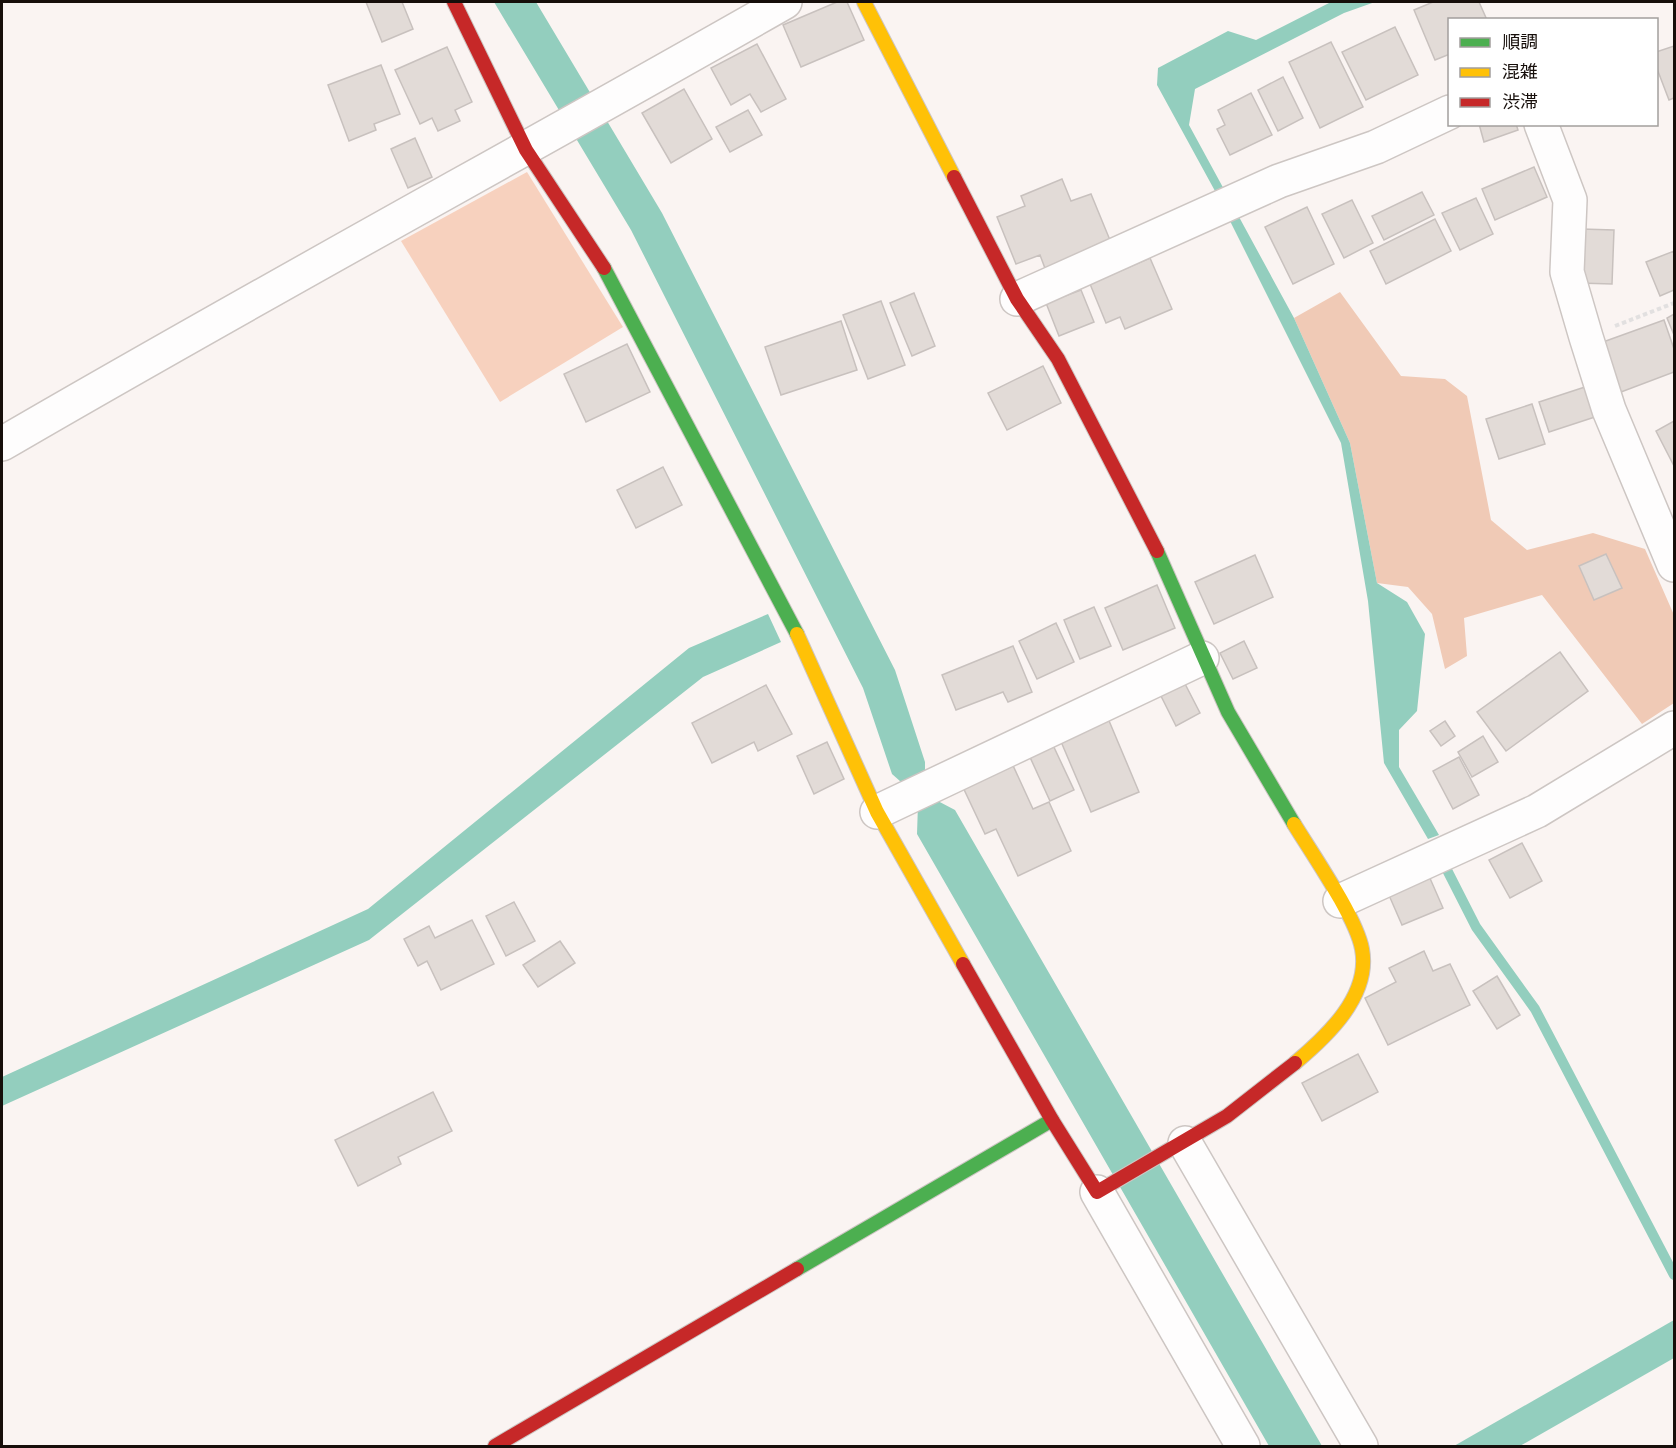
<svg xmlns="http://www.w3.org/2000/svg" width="1676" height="1448" font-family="Jost,'Noto Sans JP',sans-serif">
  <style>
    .green { fill: #f7d1be }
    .forest { fill: #f0cab6 }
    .water { fill: #93cebe }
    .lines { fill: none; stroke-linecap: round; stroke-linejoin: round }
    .stream { stroke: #93cebe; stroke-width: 10 }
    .building { fill: #e2dbd7; stroke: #c8c1be; stroke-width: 1.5 }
    .street-casing { stroke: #cdc6c3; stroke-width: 36 }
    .fast-casing { stroke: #cdc6c3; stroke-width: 16 }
    .slow-casing { stroke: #cdc6c3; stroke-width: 16 }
    .jam-casing { stroke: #cdc6c3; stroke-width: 16 }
    .path { stroke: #e2e0e0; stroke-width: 4; stroke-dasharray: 4.5 3; stroke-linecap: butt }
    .street { stroke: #fefdfd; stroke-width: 33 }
    .fast { stroke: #4caf50; stroke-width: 14 }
    .slow { stroke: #ffc107; stroke-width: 14 }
    .jam { stroke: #c62828; stroke-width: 14 }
  </style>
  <rect width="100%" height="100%" fill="#faf4f2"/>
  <path class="green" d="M527,172l96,155 -123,75 -99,-161z"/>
  <path class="forest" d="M1340,292l61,84 44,3 22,17 24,124 36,30 66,-17 52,16 29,66v88l-32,21 -100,-129 -78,23 3,38 -22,13 -13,-55 -24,-27 -31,-4 -27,-140 -56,-125z"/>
  <g class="water">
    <path d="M494,2h42l126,211 233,457 30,92v17l9,20 21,11 367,636h-53l-352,-612 1,-30 -9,-15 -17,-15 -29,-86 -232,-458z"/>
    <path d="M1331,2h44l-31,11 -149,76 -6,36 105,193 56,125 27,140 30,19 18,32 -8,77 -18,19v37l40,68 -11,4 -44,-76 -16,-162 -27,-158 -126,-252 -58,-106 1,-17 70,-37 28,9z"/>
    <path d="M768,614l13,28 -78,35 -334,263 -367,166v-29l366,-168 321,-261z"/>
    <path d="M1674,1320v38l-154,88h-66z"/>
  </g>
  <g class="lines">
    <path class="stream" d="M1447,870l29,57 59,82 139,266"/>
  </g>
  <g class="building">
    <path d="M366,2h36l11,27 -31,13z"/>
    <path d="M837,2h10l17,38 -63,27 -18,-42z"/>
    <path d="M1433,2h46l8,18h-37v34l-15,6 -21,-50z"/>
    <path d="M1395,27l23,48 -52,25 -24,-48z"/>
    <path d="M1331,42l32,65 -43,21 -31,-66z"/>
    <path d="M757,44l29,55 -25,13 -11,-18 -19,11 -20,-37z"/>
    <path d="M1674,46v52l-5,2 -13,-34v-14z"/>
    <path d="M447,47l25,55 -17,8 5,11 -22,10 -6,-13 -12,6 -25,-54z"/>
    <path d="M381,65l19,49 -26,10 2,6 -27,11 -21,-56z"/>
    <path d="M1283,77l20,41 -25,13 -20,-41z"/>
    <path d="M684,89l28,50 -41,24 -29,-50z"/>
    <path d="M1251,93l21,42 -42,20 -13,-26 8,-4 -7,-15z"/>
    <path d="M748,110l14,25 -32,17 -14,-25z"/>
    <path d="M1479,124h37l2,6 -34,12z"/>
    <path d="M415,138l17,39 -24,11 -17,-39z"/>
    <path d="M1534,167l13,30 -52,23 -13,-31z"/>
    <path d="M1062,179l9,22 20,-7 21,51 -66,26 -6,-16 -24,9 -19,-47 28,-11 -4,-10z"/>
    <path d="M1422,192l12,23 -50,25 -12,-24z"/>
    <path d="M1476,198l17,36 -33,16 -18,-37z"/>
    <path d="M1352,200l21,43 -29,15 -22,-44z"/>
    <path d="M1307,207l27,57 -41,20 -28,-57z"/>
    <path d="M1435,219l16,32 -65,33 -16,-33z"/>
    <path d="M1581,229l33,1 -2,54 -33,-1z"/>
    <path d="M1674,251v39l-14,6 -14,-34z"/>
    <path d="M1150,258l22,51 -47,20 -5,-12 -14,6 -16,-39z"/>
    <path d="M1081,290l13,32 -35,14 -13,-33z"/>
    <path d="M914,293l21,53 -23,10 -22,-53z"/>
    <path d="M881,301l24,64 -37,14 -25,-64z"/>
    <path d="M1674,314v21l-7,-17z"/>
    <path d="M1664,320l10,29v23l-53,20 -18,-50z"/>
    <path d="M841,321l16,49 -76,25 -16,-48z"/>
    <path d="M627,344l23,48 -64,30 -22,-48z"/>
    <path d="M1043,366l18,37 -54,27 -19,-37z"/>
    <path d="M1588,386l10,30 -49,16 -10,-30z"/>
    <path d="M1532,404l13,40 -46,15 -13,-40z"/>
    <path d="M1674,421v45l-18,-35z"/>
    <path d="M663,467l19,38 -46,23 -19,-38z"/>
    <path d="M1606,554l16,34 -28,12 -15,-34z"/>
    <path d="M1255,555l18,42 -59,27 -19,-42z"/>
    <path d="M1157,585l18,43 -52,22 -18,-42z"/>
    <path d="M1094,607l17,39 -31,13 -16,-39z"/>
    <path d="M1056,623l18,39 -37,17 -18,-38z"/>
    <path d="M1244,641l13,27 -24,11 -13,-26z"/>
    <path d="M1013,646l19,46 -24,10 -5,-10 -47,18 -14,-35z"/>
    <path d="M1560,652l28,39 -82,60 -29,-39z"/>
    <path d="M1182,678l18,35 -24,13 -18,-36z"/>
    <path d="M766,685l26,49 -34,17 -4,-9 -42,21 -20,-40z"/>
    <path d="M1107,716l32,76 -48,20 -32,-75z"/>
    <path d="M1445,721l10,15 -14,10 -11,-15z"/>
    <path d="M1483,736l15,26 -26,15 -14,-25z"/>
    <path d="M827,742l17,37 -30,15 -17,-38z"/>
    <path d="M1052,743l22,47 -24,11 -21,-46z"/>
    <path d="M1459,757l20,38 -26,14 -20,-38z"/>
    <path d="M1010,759l23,50 16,-7 22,49 -53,25 -22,-47 -11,5 -24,-51z"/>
    <path d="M1522,843l20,38 -32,17 -21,-38z"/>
    <path d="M1429,876l14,32 -41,17 -14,-32z"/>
    <path d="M514,902l21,39 -29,15 -20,-40z"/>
    <path d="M472,920l22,44 -53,26 -14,-29 -9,5 -14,-27 25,-13 6,12z"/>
    <path d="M560,941l15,22 -37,24 -15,-22z"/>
    <path d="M1424,951l9,20 17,-7 20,41 -82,40 -23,-47 31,-16 -7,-14z"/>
    <path d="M1497,976l23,39 -23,14 -24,-38z"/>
    <path d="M1358,1054l20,38 -56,29 -20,-38z"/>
    <path d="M433,1092l19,39 -54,26 3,7 -43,22 -23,-46z"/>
  </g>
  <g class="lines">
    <defs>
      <g id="street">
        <path d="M1541,124l29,76 -3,72 19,65 23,73 65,155"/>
        <path d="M1017,299l262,-118 97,-34 74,-35"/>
        <path d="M2,444c259,-151 522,-293 783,-442"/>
        <path d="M877,812l325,-154"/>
        <path d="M1340,901l197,-90 137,-83"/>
        <path d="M1185,1143l176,303"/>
        <path d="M1097,1192l146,254"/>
      </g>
      <g id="fast">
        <path d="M604,268l193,366"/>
        <path d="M1157,551l71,161 66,112"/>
        <path d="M797,1269l255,-149"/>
      </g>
      <g id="slow">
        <path d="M864,2l90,175"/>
        <path d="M797,634l80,178 86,152"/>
        <path d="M1294,824c19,31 62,93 68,125 9,47 -36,88 -67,114"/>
      </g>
      <g id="jam">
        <path d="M454,2l72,148 78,118"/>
        <path d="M954,177l63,122 41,60 99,192"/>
        <path d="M963,964l89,156 45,72 130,-76 68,-53"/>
        <path d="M495,1446l302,-177"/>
      </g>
    </defs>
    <use href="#street" class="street-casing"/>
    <use href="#fast" class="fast-casing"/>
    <use href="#slow" class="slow-casing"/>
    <use href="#jam" class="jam-casing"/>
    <path class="path" d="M1615,326l59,-23"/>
    <use href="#street" class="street"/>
    <use href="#fast" class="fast"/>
    <use href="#slow" class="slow"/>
    <use href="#jam" class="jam"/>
  </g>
  <rect width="1676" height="1448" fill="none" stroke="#160e0a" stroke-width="6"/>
  <rect x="1448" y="18" width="210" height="108" fill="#ffffff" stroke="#a29f9d" stroke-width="1.5"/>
  <rect x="1460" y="38" width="30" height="9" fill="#4caf50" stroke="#a29f9d" stroke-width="1.5"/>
  <text x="1502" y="48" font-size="18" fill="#160e0a">順調</text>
  <rect x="1460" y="68" width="30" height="9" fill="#ffc107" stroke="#a29f9d" stroke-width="1.5"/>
  <text x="1502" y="78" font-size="18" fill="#160e0a">混雑</text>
  <rect x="1460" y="98" width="30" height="9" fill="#c62828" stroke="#a29f9d" stroke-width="1.5"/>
  <text x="1502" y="108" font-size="18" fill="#160e0a">渋滞</text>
</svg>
